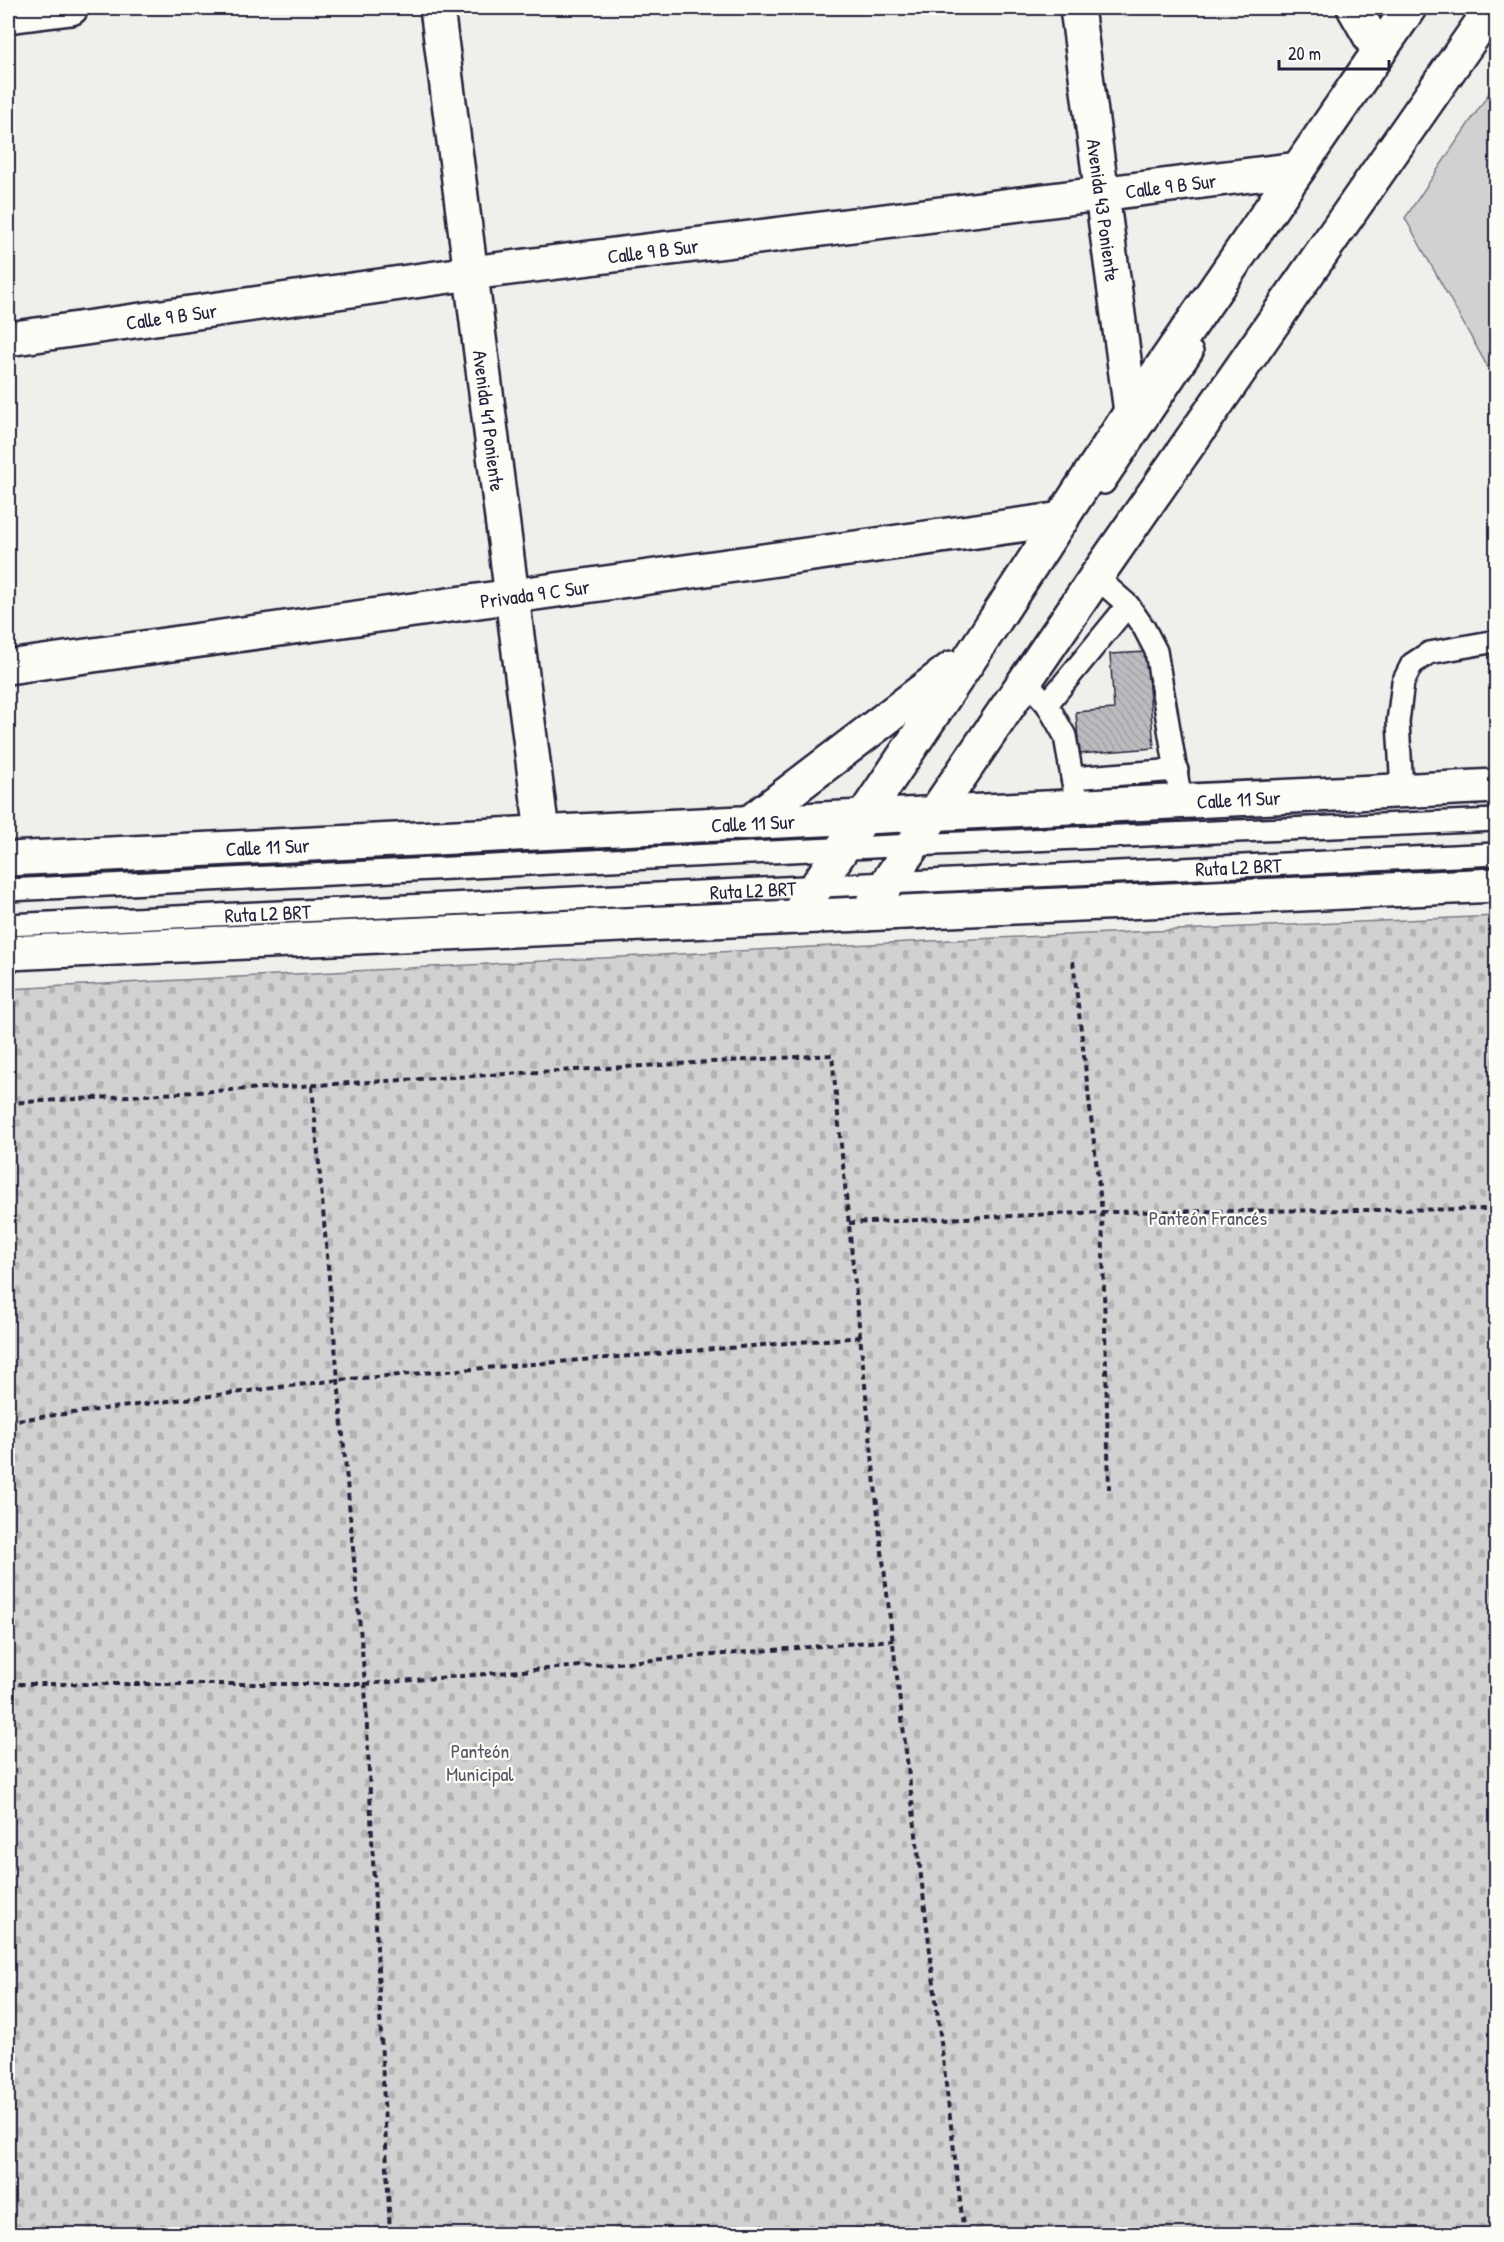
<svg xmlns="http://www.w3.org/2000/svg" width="1504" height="2242" font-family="'Patrick Hand',sans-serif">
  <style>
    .green { fill: #d2d1d1; stroke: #7a7a86; stroke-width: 1.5 }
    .cemetery { fill: url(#cemetery-stones); stroke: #7a7a86; stroke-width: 1.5 }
    .building { fill: url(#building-back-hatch); stroke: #22223b; stroke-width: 1.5 }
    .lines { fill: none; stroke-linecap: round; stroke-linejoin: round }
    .lane-casing { stroke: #22223b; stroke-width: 26 }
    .street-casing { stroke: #22223b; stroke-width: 38 }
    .secondary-casing { stroke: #22223b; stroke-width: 38 }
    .primary-casing { stroke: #22223b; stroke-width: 38 }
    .path { stroke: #22223b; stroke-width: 4; stroke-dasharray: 6 4.5; stroke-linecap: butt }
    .lane { stroke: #fdfcf7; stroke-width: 21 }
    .street { stroke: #fdfcf7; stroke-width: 33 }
    .secondary { stroke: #fdfcf7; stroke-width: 33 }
    .primary { stroke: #fdfcf7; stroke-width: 33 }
    .labels { text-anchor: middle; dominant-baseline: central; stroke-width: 4.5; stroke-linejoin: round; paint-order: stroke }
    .street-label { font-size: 20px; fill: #22223b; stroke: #fdfcf7 }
    .park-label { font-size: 20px; fill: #575768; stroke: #fdfcf7 }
  </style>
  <defs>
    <pattern id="cemetery-stones" width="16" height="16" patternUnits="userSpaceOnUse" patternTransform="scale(1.5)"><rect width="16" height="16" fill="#d2d1d1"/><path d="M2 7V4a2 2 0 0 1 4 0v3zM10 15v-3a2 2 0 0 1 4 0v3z" fill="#b4b3b4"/></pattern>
    <pattern id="building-back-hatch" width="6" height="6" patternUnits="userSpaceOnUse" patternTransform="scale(1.5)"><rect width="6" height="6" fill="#bcbcc0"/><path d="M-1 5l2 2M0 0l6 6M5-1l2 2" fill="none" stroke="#a1a1a6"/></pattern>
  </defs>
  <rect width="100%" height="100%" fill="#f0efec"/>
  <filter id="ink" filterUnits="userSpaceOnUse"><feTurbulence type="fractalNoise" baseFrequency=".0167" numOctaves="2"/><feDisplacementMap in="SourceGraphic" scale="12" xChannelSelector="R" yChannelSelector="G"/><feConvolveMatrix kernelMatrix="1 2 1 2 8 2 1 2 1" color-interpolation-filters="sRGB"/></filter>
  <g filter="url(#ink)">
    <path class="green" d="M1496,83v299l-91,-164z"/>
    <path class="cemetery" d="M1496,916v1318h-1488v-1245l901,-47z"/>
    <path class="building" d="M1146,652l8,96 -75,6 -3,-42 38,-3 -4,-55z"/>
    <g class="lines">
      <defs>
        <g id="lane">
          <path d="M1104,483l88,-131"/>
          <path d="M1096,577l32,28 16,23 12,23 25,150"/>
          <path d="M1026,681l21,23 18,32 12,70"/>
          <path d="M1047,704l81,-99"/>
          <path d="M1072,778l105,-8"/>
          <path d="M1402,790l-4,-68 5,-40 9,-18 17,-11 67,-12"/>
          <path d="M8,890l905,-45 583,-25"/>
          <path id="s1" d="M8,925l1488,-71"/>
        </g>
        <g id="street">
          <path id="s2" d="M437,8l105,824"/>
          <path d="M8,16l63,-8"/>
          <path id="s3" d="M8,339l463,-66 827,-104"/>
          <path id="s4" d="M8,667l1054,-148"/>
        </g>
        <g id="secondary">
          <path id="s5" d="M1077,8l54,404"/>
          <path d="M1354,8l25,44"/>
        </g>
        <g id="primary">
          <path d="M750,822l202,-154"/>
          <path id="s6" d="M8,859l1488,-73"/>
          <path d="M866,914l230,-337 396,-569"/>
          <path d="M796,917l179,-266 156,-239 278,-404"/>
          <path d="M8,953l1488,-68"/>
        </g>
      </defs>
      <use href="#lane" class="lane-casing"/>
      <use href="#street" class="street-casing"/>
      <use href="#secondary" class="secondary-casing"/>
      <use href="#primary" class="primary-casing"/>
      <g class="path">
        <path d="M1496,919v17"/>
        <path d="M1073,961l29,251 7,277"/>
        <path d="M312,1086l53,598 25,550"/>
        <path d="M8,1103l824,-48 48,480 84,699"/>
        <path d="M849,1223l253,-11 394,-3"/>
        <path d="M8,1421l330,-41 523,-43"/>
        <path d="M8,1684h357l528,-44"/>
      </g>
      <use href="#lane" class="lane"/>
      <use href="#street" class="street"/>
      <use href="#secondary" class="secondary"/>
      <use href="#primary" class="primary"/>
    </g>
  </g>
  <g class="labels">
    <g class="street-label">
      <text stroke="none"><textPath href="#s3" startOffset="1173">Calle 9 B Sur</textPath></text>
      <text stroke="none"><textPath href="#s5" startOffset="204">Avenida 43 Poniente</textPath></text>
      <text stroke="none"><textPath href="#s3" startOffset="651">Calle 9 B Sur</textPath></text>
      <text stroke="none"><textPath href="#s3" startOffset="165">Calle 9 B Sur</textPath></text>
      <text stroke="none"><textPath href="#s2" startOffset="416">Avenida 41 Poniente</textPath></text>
      <text stroke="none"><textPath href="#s4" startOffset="532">Privada 9 C Sur</textPath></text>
      <text stroke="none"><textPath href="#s6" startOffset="1232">Calle 11 Sur</textPath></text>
      <text stroke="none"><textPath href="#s6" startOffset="746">Calle 11 Sur</textPath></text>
      <text stroke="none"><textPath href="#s6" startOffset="260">Calle 11 Sur</textPath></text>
      <text stroke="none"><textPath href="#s1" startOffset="1232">Ruta L2 BRT</textPath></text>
      <text stroke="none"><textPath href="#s1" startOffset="746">Ruta L2 BRT</textPath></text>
      <text stroke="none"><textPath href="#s1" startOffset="260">Ruta L2 BRT</textPath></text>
    </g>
    <g class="park-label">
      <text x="1208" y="1217">Panteón Francés</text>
      <text x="480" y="1750">Panteón<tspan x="480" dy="23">Municipal</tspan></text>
    </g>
  </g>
  <rect width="1504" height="2242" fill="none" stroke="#fdfcf7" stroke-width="30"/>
  <rect x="15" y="15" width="1474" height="2212" fill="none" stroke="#22223b" stroke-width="2" filter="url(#ink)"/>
  <path d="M1279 60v9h110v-9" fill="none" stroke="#22223b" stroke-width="3"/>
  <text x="1288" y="60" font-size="18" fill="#22223b" stroke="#fdfcf7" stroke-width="4.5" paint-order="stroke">20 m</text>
</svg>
